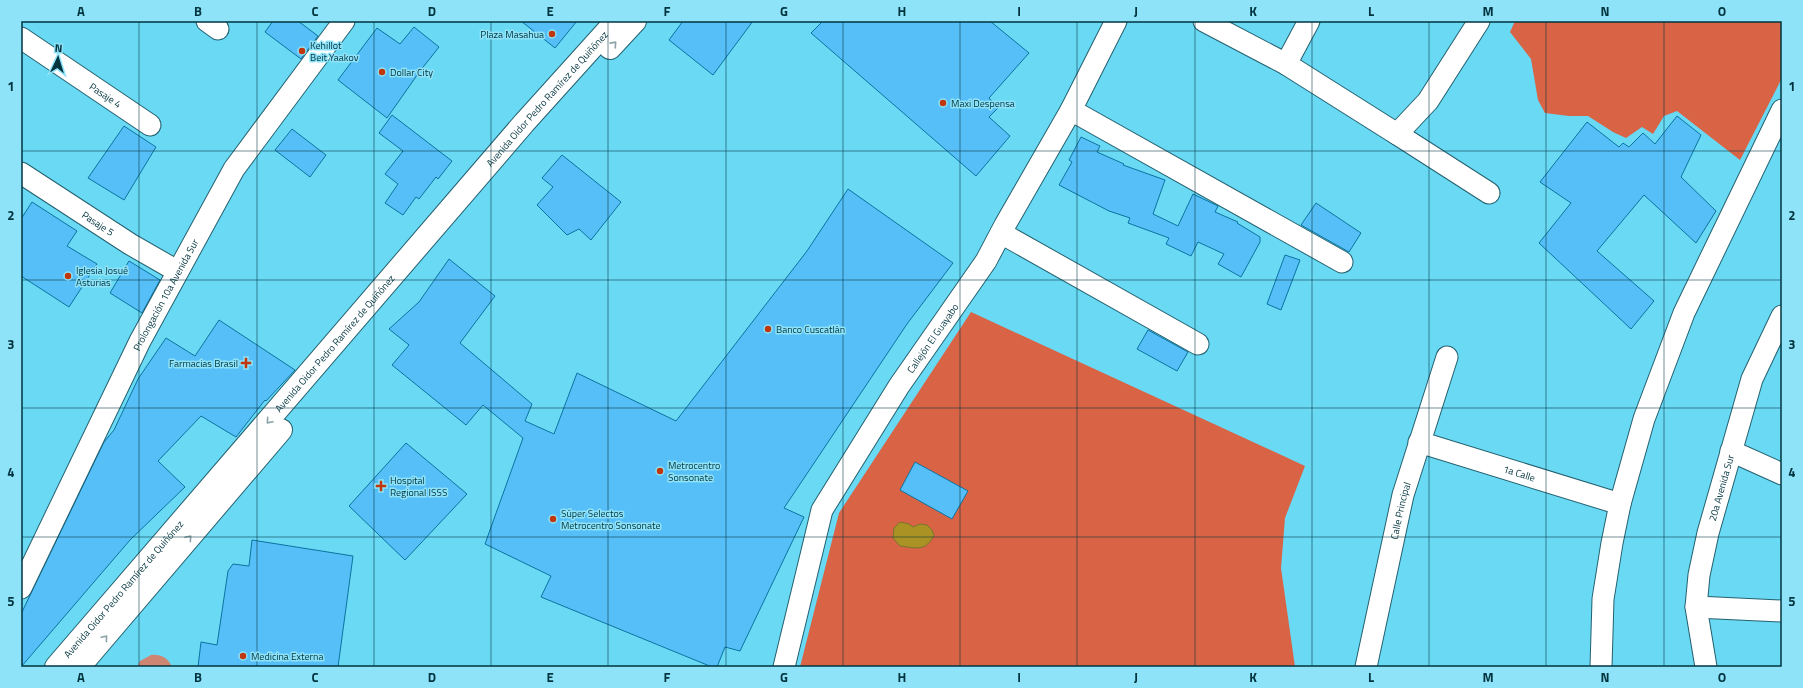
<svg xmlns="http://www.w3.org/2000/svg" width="1803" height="688" font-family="'Titillium Web',sans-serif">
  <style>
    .green { fill: #ce8572 }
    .forest { fill: #d96345 }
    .water { fill: #ab9225; stroke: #78762d }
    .building { fill: #57bff7; stroke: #0c73a0 }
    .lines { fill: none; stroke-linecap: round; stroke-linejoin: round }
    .minor-casing { stroke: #24616f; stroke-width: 23 }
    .major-casing { stroke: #24616f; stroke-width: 24 }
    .minor { stroke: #fff; stroke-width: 21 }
    .major { stroke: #fff; stroke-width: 22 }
    .oneway { stroke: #8ca4a9 }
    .grid { fill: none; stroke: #00343f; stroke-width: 1; stroke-opacity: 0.55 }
    .poi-dot { fill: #c0370e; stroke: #8fe3f8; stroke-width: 1.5 }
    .labels { text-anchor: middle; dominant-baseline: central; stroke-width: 3; stroke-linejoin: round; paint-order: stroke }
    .poi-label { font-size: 10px; fill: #00343f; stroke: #8fe3f8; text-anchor: start }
    .street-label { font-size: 10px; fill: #00343f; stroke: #8fe3f8 }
    .neatline { fill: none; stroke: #00343f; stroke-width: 1.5 }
    .grid-label { font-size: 13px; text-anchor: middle; font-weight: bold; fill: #00343f }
  </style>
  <rect width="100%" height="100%" fill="#69d9f4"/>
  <path class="green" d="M151,655c10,-1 17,3 21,12h-35l3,-6z"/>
  <g class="forest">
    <path d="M1515,21h267v57l-42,82 -63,-49 -13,5 -11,18 -11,-7 -16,11 -13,-6 -25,-16h-19l-24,-3 -7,-13 -7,-41 -21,-27z"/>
    <path d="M971,312l334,154 -20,52 -4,50 14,99h-495l39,-154z"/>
  </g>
  <path class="water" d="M900,522l9,2 4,3 7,-3 7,1 5,5 2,5c-8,17 -18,13 -34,11l-7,-8 1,-10z"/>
  <g class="building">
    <path d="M273,21h25l20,15 -17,23 -36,-27z"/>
    <path d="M521,21h56l-22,27z"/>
    <path d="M683,21h70l-40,54 -44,-35z"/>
    <path d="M823,21h167l39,32 -40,45 9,10 -9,9 21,19 -34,40 -165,-143z"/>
    <path d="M414,27l25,20 -19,24 -33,47 -49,-38 39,-52 23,16z"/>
    <path d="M392,115l60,46 -14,18 -2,-2 -17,22 -3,-2 -13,18 -18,-12 13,-19 -13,-10 18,-23 -24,-18z"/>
    <path d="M1677,116l24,19 -20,42 35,34 -20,32 -52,-48 -47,56 57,50 -23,28 -92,-86 32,-40 -31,-21 47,-60 32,25 4,-4 6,4 14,-14 12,11z"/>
    <path d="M124,126l32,21 -32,53 -36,-22z"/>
    <path d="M292,129l34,26 -16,22 -35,-27z"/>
    <path d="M1081,137l19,9 -3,6 27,12 -1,1 42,15 -12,34 25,12 15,-32 25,12 -3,6 23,10 -1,1 23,14v5l-19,35 -23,-13 6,-10 -26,-12 -7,14 -25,-12 3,-6 -41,-15 2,-5 -21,-7 -50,-26 13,-23 -3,-2z"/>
    <path d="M562,155l59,47 -30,38 -12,-11 -12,6 -30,-30 16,-18 -11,-9z"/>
    <path d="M848,189l105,74 -46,61 -123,184 20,9 -64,134 -15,-4 -8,20h-5l-171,-70 10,-21 -66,-32 38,-106 -40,-33 -17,20 -74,-60 17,-20 -20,-16 30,-27 30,-43 46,37 -35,47 72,61 -7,17 29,13 23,-61 99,48 131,-170z"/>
    <path d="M32,202l45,29 -10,15 30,18 -28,43 -48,-31v-57z"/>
    <path d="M1316,203l45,30 -12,19 -48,-27z"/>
    <path d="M1285,255l15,5 -19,50 -14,-6z"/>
    <path d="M129,261l31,19 -18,33 -32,-20z"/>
    <path d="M219,320l76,50 -29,31 -1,-1 -29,37 -35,-21 -43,45 27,26 -55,53 -109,127v-53l83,-172 10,-12 24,-51 28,-41 29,18z"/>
    <path d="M1148,330l40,22 -11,19 -40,-22z"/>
    <path d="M406,443l61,51 -62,66 -56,-54z"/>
    <path d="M915,462l53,29 -16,28 -52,-29z"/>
    <path d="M252,540l101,16 -15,111h-140l3,-25 16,3 11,-74 5,-7 16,2z"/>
  </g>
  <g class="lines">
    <defs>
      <g id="minor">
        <path d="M207,21l11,8"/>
        <path d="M1204,21l82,43 111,70 31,-33 51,-80"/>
        <path id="s1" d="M21,38l129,87"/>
        <path d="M1286,64l23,-43"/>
        <path d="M1071,110l271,152"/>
        <path d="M1397,134l92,59"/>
        <path id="s2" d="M21,173l109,71 47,27"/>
        <path d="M1001,233l197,111"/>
        <path id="s3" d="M1419,442l201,62"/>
        <path d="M1731,451l51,23"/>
        <path id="s4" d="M21,588l119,-247 94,-172 110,-148"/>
        <path d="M1696,607l86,4"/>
        <path id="s5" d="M784,667l38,-157 77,-124 87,-125 19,-36 66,-115 45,-89"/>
        <path id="s6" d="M1366,667l37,-172 44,-138"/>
        <path d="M1601,667l2,-68 9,-56 8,-39 24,-85 40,-106 98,-203"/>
        <path id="s7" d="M1706,667l-10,-60 3,-32 9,-42 44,-154 30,-63"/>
      </g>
      <g id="major">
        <path d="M610,48l25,-27"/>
        <path id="s8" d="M56,667l468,-544 92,-102"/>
        <path d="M79,667l202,-237"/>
      </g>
    </defs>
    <use href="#minor" class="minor-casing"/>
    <use href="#major" class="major-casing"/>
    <use href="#minor" class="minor"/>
    <use href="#major" class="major"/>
  </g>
  <defs><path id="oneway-chevron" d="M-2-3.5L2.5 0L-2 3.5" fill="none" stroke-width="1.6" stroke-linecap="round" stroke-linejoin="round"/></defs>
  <g class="oneway">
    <use href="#oneway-chevron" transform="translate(614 44) rotate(-48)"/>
    <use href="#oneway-chevron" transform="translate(269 421) rotate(131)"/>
    <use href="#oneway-chevron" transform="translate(189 538) rotate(-50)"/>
    <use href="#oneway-chevron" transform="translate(105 638) rotate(-49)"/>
  </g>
  <path class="grid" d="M139,21v646M257,21v646M374,21v646M491,21v646M608,21v646M726,21v646M843,21v646M960,21v646M1077,21v646M1195,21v646M1312,21v646M1429,21v646M1546,21v646M1664,21v646M21,151h1761M21,280h1761M21,408h1761M21,537h1761"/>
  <g class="poi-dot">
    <circle cx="552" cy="34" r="4"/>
    <circle cx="302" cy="51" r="4"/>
    <circle cx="382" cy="72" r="4"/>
    <circle cx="943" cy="103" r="4"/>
    <circle cx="68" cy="276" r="4"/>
    <circle cx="768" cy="329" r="4"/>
    <path d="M244 357h4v4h4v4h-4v4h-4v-4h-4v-4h4z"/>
    <circle cx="660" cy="471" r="4"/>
    <path d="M379 480h4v4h4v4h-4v4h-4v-4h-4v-4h4z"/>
    <circle cx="553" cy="519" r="4"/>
    <circle cx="243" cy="656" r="4"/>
  </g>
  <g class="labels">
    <g class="poi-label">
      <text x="544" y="34" text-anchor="end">Plaza Masahua</text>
      <text x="310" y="45">Kehillot<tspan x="310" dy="12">Beit Yaakov</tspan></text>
      <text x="390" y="72">Dollar City</text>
      <text x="951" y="103">Maxi Despensa</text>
      <text x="76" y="270">Iglesia Josué<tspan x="76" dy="12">Asturias</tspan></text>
      <text x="776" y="329">Banco Cuscatlán</text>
      <text x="238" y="363" text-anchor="end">Farmacias Brasil</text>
      <text x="668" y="465">Metrocentro<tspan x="668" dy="12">Sonsonate</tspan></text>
      <text x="390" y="480">Hospital<tspan x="390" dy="12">Regional ISSS</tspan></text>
      <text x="561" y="513">Súper Selectos<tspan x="561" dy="12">Metrocentro Sonsonate</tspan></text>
      <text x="251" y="656">Medicina Externa</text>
    </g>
    <g class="street-label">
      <text stroke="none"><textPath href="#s1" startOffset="102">Pasaje 4</textPath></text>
      <text stroke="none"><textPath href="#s8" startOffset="751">Avenida Oidor Pedro Ramírez de Quiñónez</textPath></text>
      <text stroke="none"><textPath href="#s2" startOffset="92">Pasaje 5</textPath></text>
      <text stroke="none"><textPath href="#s4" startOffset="327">Prolongación 10a Avenida Sur</textPath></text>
      <text stroke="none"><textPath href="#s5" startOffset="366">Callejón El Guayabo</textPath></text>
      <text stroke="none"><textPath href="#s8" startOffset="427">Avenida Oidor Pedro Ramírez de Quiñónez</textPath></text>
      <text stroke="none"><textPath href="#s3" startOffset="105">1a Calle</textPath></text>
      <text stroke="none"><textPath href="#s7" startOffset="183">20a Avenida Sur</textPath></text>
      <text stroke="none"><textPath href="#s6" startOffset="160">Calle Principal</textPath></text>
      <text stroke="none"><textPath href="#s8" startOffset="103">Avenida Oidor Pedro Ramírez de Quiñónez</textPath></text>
    </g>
  </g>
  <rect width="1803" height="688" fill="none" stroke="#8fe3f8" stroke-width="44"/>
  <g transform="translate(58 58) rotate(4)" stroke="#8fe3f8" stroke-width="3" paint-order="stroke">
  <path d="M0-3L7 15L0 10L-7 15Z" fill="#00343f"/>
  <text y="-6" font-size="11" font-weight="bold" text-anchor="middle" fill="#00343f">N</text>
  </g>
  <rect x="22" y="22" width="1759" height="644" class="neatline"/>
  <g class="grid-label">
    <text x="81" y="16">A</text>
    <text x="198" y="16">B</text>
    <text x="315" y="16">C</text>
    <text x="432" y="16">D</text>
    <text x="550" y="16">E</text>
    <text x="667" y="16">F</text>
    <text x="784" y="16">G</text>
    <text x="902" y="16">H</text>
    <text x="1019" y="16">I</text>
    <text x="1136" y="16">J</text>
    <text x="1253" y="16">K</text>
    <text x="1371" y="16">L</text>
    <text x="1488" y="16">M</text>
    <text x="1605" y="16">N</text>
    <text x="1722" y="16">O</text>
    <text x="11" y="91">1</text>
    <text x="1792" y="91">1</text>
    <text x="11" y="220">2</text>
    <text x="1792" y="220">2</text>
    <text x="11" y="349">3</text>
    <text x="1792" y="349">3</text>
    <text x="11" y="477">4</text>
    <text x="1792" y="477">4</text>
    <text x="11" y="606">5</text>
    <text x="1792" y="606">5</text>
    <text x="81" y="682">A</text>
    <text x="198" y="682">B</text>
    <text x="315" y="682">C</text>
    <text x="432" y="682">D</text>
    <text x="550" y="682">E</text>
    <text x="667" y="682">F</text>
    <text x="784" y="682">G</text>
    <text x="902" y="682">H</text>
    <text x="1019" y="682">I</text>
    <text x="1136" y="682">J</text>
    <text x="1253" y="682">K</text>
    <text x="1371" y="682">L</text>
    <text x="1488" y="682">M</text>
    <text x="1605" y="682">N</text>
    <text x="1722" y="682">O</text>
  </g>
</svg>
